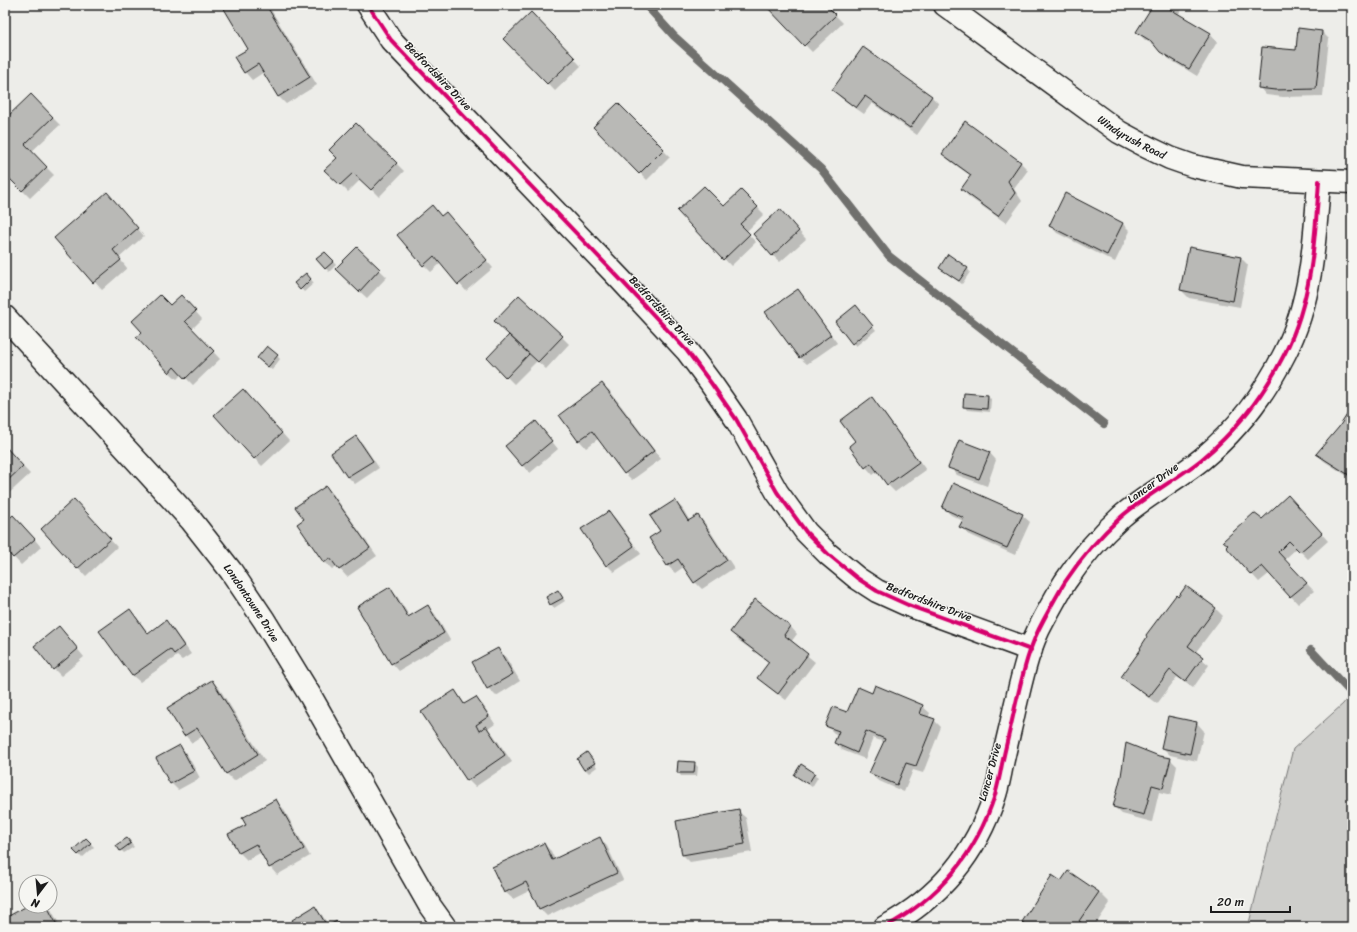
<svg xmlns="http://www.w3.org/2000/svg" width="1357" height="932" font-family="Sriracha,sans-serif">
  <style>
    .green { fill: #cececb; stroke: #757574 }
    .shadow { fill: #0003 }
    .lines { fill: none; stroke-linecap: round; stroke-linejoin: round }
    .stream { stroke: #6f6f6d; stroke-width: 8 }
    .building { fill: #b9b9b6; stroke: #1c1c1c }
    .street-casing { stroke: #1c1c1c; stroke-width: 25 }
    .street { stroke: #f6f6f2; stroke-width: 22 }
    .cycleway-casing { stroke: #f6f6f2; stroke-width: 6 }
    .cycleway { stroke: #d6006c; stroke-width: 4 }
    .labels { text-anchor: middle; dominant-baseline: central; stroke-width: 3; stroke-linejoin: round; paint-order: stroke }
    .street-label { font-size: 11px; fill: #1c1c1c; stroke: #f6f6f2 }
  </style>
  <rect width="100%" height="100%" fill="#edede9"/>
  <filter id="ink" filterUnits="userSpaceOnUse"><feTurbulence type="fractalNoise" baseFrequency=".025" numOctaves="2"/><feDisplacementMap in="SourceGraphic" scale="8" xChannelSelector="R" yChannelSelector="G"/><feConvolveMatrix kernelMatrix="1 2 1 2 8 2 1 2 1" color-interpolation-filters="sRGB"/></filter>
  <g filter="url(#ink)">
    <path class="green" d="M1352,692v235h-104l45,-178 50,-45z"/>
    <g class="shadow">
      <path d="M229,5h39l49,80 -31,19 -8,-8 -14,-24 -12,8 -7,-8 4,-23z"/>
      <path d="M726,5h13l-7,6z"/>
      <path d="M766,5h59l18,18 -31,29z"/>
      <path d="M1154,5h29l1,1 -6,9 32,19 7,8 -20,34 -28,-17 -12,-12 -12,-7 -8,-8z"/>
      <path d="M531,13l50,53 -26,25 -50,-52z"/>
      <path d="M1322,32l7,7 -6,57 -40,1 -17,-2 -7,-8z"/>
      <path d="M863,48l69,49 7,7 -22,31 -45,-32 -8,11 -23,-16 -7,-8z"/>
      <path d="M31,96l29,29 -29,27 23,23 -24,23 -25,-25v-52z"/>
      <path d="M618,104l52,53 -23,23 -53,-53z"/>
      <path d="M356,124l48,47 -25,26 -18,-18 -13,13 -22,-22 12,-12z"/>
      <path d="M943,154l78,9 7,7 -14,19 8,12 -16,22 -37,-26 -7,-8 9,-13 -21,-15z"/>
      <path d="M741,191l23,23 -18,18 10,10 -25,24 -52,-55 45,-3z"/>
      <path d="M1066,195l57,29 7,7 -15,31 -58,-29 -7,-8z"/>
      <path d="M114,201l30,35 -25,22 8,10 -25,22 -47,-52z"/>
      <path d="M432,206l10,11 11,4 40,47 -27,23 -25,-28 -10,9 -7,-7z"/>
      <path d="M787,218l19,21 -26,23 -8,-7z"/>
      <path d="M357,248l30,29 -20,21 -23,-21z"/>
      <path d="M1189,248l52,10 7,7 -8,42 -51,-9 -8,-8z"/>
      <path d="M325,253l11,12 -7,7 -11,-13z"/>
      <path d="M967,268l3,4 -8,12 -18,-13z"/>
      <path d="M306,274l8,9 -10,9 -8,-9z"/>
      <path d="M798,290l7,8 32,45 -30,21 -8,-7z"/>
      <path d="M188,303l14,16 -10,10 28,30 -27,26 -11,-11 -5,5 -8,-7 -26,-40 27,-26z"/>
      <path d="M859,310l17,20 -20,16 -3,-3z"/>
      <path d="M510,336l52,1 7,7 -23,25 -9,-8 -23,23 -26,-26z"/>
      <path d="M277,356l3,3 -8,11 -11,-8z"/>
      <path d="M602,384l8,7 51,68 -29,21 -7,-7 -26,-35 -13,10 -7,-8 -18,-24z"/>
      <path d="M988,396l3,3 -1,13 -23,-2 -3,-4z"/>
      <path d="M250,397l39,44 -27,25 -8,-8z"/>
      <path d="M871,399l8,7 47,64 -31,22 -7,-7 -10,-14 -5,4 -7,-8 -16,-21 7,-5z"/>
      <path d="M1352,409v70l-28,-18 -7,-7 22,-27z"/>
      <path d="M543,430l15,19 -28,24 -8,-8z"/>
      <path d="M356,437l7,7 16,24 -24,16 -7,-7 -15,-24z"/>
      <path d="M5,448l25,26 -25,23z"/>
      <path d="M989,452l7,8 -9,26 -30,-11 -7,-8z"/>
      <path d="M325,487l8,7 44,62 -30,21 -10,-11 -5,3 -7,-7 -19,-43z"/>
      <path d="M674,501l8,7 8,13 8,-5 7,7 29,45 -32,21 -7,-7 -10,-16 -10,7 -7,-7z"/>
      <path d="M1295,504l33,37 -20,18 -11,-11 -13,12 30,31 -16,13 -28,-31 -11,9 -32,-35 35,-26z"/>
      <path d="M81,508l36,39 -31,29 -43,-46z"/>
      <path d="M943,508l79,7 8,7 -15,33 -47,-21 -7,-7 2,-6 -12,-6z"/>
      <path d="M609,512l7,7 25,35 -27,18 -7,-7z"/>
      <path d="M5,523h16l20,24 -20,18 -16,-17z"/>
      <path d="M1187,587l29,22 7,7 -28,37 14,12 -16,23 -16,-11 -20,27 -27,-20 -7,-7 20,-28 6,-12z"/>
      <path d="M390,589l7,7 13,21 18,-10 7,7 15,26 -51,31 -7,-8z"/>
      <path d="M558,591l7,10 -11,7 -3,-4z"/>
      <path d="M755,601l35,25 7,8 -6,8 24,20 -29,38 -20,-15 -7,-7 11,-15 -32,-23 -7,-8z"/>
      <path d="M130,610l7,8 12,16 17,-12 7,7 18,25 -9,6 -5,-4 -37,26 -8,-7z"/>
      <path d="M66,635l18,22 -23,19 -7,-7z"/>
      <path d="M498,649l7,7 15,25 -24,15 -8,-8z"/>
      <path d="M212,681l7,7 46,73 -31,20 -8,-8 -23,-37 -11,7 -7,-8z"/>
      <path d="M455,691l11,14 10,-7 7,7 12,19 -7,5 5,5 19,28 -37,25 -7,-7z"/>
      <path d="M872,694l50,12 8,7 -2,5 6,2 7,7 -18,46 -10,-3 -9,22 -27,-12 -7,-7 14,-31 -11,-4 -8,21 -23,-9 -7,-8 3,-7 -4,-2 -7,-7 21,-13z"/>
      <path d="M1197,723l7,8 -7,30 -27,-6 -8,-8z"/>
      <path d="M180,746l7,8 13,24 -22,12 -7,-7z"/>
      <path d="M587,753l10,14 -8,6 -4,-4z"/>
      <path d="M1159,757l11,2 7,7 -6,29 -12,-3 -7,30 -30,-8 -8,-7z"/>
      <path d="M694,763l4,4 -1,9h-16l-3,-4z"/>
      <path d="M801,765l17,12 -6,10 -17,-12z"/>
      <path d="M275,801l8,7 27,48 -33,19 -7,-8 -8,-15 -15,8 -7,-7 -10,-18 17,-10z"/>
      <path d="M738,811l8,7 6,34 -62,10 -7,-7 -6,-33z"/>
      <path d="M86,839l8,8 -12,11 -7,-8z"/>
      <path d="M127,839l7,8 -10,6 -3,-3z"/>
      <path d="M600,839l7,7 16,34 -76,36 -7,-7 -9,-19 -18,9 -8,-7 39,-48 7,7 4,9z"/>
      <path d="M1099,892l11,11 -16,24h-66l-5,-6z"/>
      <path d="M29,906h20l12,21h-56v-8z"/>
      <path d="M315,908l7,7 7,11 8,-4 5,5h-45z"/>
    </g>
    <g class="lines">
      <g class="stream">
        <path d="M646,5l28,31 147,133 68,87 215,168"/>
        <path d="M1311,650l41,44"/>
      </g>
    </g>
    <g class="building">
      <path d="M227,5h39l44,72 -32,20 -20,-33 -14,9 -10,-16 14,-8 -25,-42z"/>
      <path d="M765,5h61l10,10 -32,31z"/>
      <path d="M1153,5h19l-2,4 41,24 -22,36 -29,-17 -9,-11 -15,-9z"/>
      <path d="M531,12l44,46 -28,26 -44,-45z"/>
      <path d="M1298,28l24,3 -6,58 -41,1 -17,-2 4,-41 34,3z"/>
      <path d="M863,47l69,49 -22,32 -45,-32 -9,12 -24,-18z"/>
      <path d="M31,94l22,23 -28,27 22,23 -25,24 -17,-17v-55z"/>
      <path d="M618,103l46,46 -25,25 -46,-47z"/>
      <path d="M965,121l56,41 -13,19 7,12 -17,23 -37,-27 10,-14 -29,-21z"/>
      <path d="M356,123l41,40 -26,27 -18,-17 -13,12 -16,-15 13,-12 -8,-8z"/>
      <path d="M704,186l20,20 17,-16 17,17 -18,17 10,10 -27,26 -46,-49z"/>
      <path d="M107,192l31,36 -25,22 8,10 -28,23 -39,-45z"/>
      <path d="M1065,193l58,30 -16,32 -58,-29z"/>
      <path d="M432,205l9,11 5,-4 41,48 -29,25 -24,-29 -11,10 -26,-31z"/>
      <path d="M780,209l19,22 -27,25 -19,-22z"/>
      <path d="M357,247l23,22 -21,23 -24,-23z"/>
      <path d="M1189,247l52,10 -8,44 -53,-11z"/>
      <path d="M325,252l9,9 -9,8 -9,-10z"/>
      <path d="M948,254l20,14 -9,13 -20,-13z"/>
      <path d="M306,273l5,6 -11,11 -6,-7z"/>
      <path d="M798,289l33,46 -32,23 -34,-46z"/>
      <path d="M160,295l10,10 11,-10 15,16 -11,10 29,30 -29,28 -11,-12 -5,6 -33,-36 6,-5 -10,-11z"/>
      <path d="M519,295l44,41 -25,26 -44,-41z"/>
      <path d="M856,305l17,21 -21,18 -17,-22z"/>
      <path d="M509,335l20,19 -23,24 -19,-20z"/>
      <path d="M267,346l11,9 -10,12 -11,-9z"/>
      <path d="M602,383l52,68 -30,23 -32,-43 -14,10 -19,-26z"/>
      <path d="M243,389l39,44 -28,26 -40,-44z"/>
      <path d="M964,393l24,2 -1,14 -24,-2z"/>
      <path d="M872,397l47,65 -32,23 -16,-22 -6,5 -16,-22 6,-5 -15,-20z"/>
      <path d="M1352,407v70l-36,-23 23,-27z"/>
      <path d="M536,421l16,20 -30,25 -17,-20z"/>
      <path d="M356,436l17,25 -26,16 -16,-24z"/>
      <path d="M959,440l31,12 -11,27 -31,-11z"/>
      <path d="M5,446l18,20 -18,17z"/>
      <path d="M953,483l70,31 -16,34 -48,-21 5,-9 -22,-10z"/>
      <path d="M326,486l44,62 -31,22 -9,-12 -6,5 -27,-39 7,-5 -9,-12z"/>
      <path d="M1288,495l34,38 -22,19 -11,-11 -11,11 29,31 -17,14 -28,-31 -11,9 -25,-28 2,-2 -5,-4 31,-28 8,6z"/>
      <path d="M74,499l37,40 -34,30 -36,-40z"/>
      <path d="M675,500l13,21 10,-6 29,45 -33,23 -16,-24 -11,7 -18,-28 11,-7 -10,-15z"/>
      <path d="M609,511l25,35 -28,20 -25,-37z"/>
      <path d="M13,515l22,24 -22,19 -8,-9v-27z"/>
      <path d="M1186,586l30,22 -28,38 15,11 -18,25 -15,-12 -21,27 -28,-20 20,-28 -1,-1 7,-11 -1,-2 30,-40 2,2z"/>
      <path d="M390,587l18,30 20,-12 16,28 -53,31 -34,-57z"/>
      <path d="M558,590l5,8 -13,7 -4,-8z"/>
      <path d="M755,599l35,27 -6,9 24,19 -30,40 -21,-16 12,-16 -39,-30z"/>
      <path d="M130,609l18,25 18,-14 18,26 -10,8 -4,-5 -38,27 -33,-45z"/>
      <path d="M59,626l19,23 -25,21 -19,-24z"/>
      <path d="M498,648l15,26 -26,15 -15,-27z"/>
      <path d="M212,680l46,74 -32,20 -29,-46 -13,8 -17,-28z"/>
      <path d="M875,685l48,20 -3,9 15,5 -19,47 -10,-3 -9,22 -28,-12 16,-34 -19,-8 -9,22 -23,-10 5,-12 -14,-5 8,-19 14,5 11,-25 14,6z"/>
      <path d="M455,690l9,14 12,-7 13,19 -13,9 3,6 7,-5 19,29 -38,26 -46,-69z"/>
      <path d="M1168,716l29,6 -7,32 -29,-6z"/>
      <path d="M1126,743l33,13 12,2 -8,30 -11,-3 -8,30 -31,-8 8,-31z"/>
      <path d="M180,745l14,26 -24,13 -14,-26z"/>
      <path d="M587,752l8,11 -11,7 -7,-11z"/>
      <path d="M678,761l17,1 -1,11h-17z"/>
      <path d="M801,764l14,9 -7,11 -14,-9z"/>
      <path d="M276,799l28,50 -35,19 -13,-24 -17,9 -11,-19 18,-9 -4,-7z"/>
      <path d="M739,809l6,35 -63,11 -6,-34z"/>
      <path d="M600,837l17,36 -78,36 -13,-27 -22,11 -12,-26 52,-24 8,17z"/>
      <path d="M86,838l5,5 -13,12 -5,-5z"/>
      <path d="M127,838l4,5 -11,8 -4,-6z"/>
      <path d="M1068,871l31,21 -20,29 9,6h-61l1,-1 -6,-4 30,-47 9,6z"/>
      <path d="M27,906h20l10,19 -4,2h-48v-9z"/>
      <path d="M315,906l12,20 10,-5 4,6h-45l-4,-7z"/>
    </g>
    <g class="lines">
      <defs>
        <g id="street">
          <path d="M368,5l23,35 229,239 67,72 24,32 25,36 41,73 29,40 22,22 29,24 20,13 31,14 123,45"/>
          <path id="s1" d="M945,5l174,127 28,15 23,11 23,8 49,11 110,5"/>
          <path id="s2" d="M5,317l186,203 40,51 33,49 47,77 119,209 15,21"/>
          <path d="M885,927c54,-29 91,-73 110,-132 3,-10 5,-20 7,-31 4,-19 9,-38 13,-57 7,-29 13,-59 28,-86 7,-13 14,-26 22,-39 16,-24 35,-46 56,-65 25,-22 55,-37 81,-58 36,-30 62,-64 83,-106 27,-53 30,-114 34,-172"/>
        </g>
      </defs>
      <use href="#street" class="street-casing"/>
      <use href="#street" class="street"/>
      <defs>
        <g id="cycleway">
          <path d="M368,5l23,35 229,239 67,72 24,32 25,36 41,73 29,40 22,22 29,24 20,13 31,14 123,45"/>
          <path d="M885,927c54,-29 91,-73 110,-132 3,-10 5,-20 7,-31 4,-19 9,-38 13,-57 7,-29 13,-59 28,-86 7,-13 14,-26 22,-39 16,-24 35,-46 56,-65 25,-22 55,-37 81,-58 36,-30 62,-64 83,-106 27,-53 30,-114 34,-172"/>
        </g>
      </defs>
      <use href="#cycleway" class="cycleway-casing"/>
      <use href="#cycleway" class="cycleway"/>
    </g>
  </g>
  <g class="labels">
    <g class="street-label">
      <text transform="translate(438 76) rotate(46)">Bedfordshire Drive</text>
      <text stroke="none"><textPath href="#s1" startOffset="229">Windyrush Road</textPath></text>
      <text transform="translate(662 311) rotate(47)">Bedfordshire Drive</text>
      <text transform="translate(1153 483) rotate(-36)">Lancer Drive</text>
      <text transform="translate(929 602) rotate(21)">Bedfordshire Drive</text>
      <text stroke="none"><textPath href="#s2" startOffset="378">Londontowne Drive</textPath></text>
      <text transform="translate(990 772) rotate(-75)">Lancer Drive</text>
    </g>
  </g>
  <rect width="1357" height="932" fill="none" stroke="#f6f6f2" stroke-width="20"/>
  <rect x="10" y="10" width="1337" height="912" fill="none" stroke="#1c1c1c" stroke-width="1.5" filter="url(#ink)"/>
  <g transform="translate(38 894) rotate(196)"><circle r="19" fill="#f6f6f2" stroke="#9f9f9c"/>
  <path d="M0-3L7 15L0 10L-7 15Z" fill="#1c1c1c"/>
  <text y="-6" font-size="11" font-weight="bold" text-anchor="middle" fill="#1c1c1c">N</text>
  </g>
  <path d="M1211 906v6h79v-6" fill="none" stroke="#1c1c1c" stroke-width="2"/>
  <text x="1217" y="906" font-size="12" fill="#1c1c1c" stroke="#f6f6f2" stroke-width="3" paint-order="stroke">20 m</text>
</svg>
